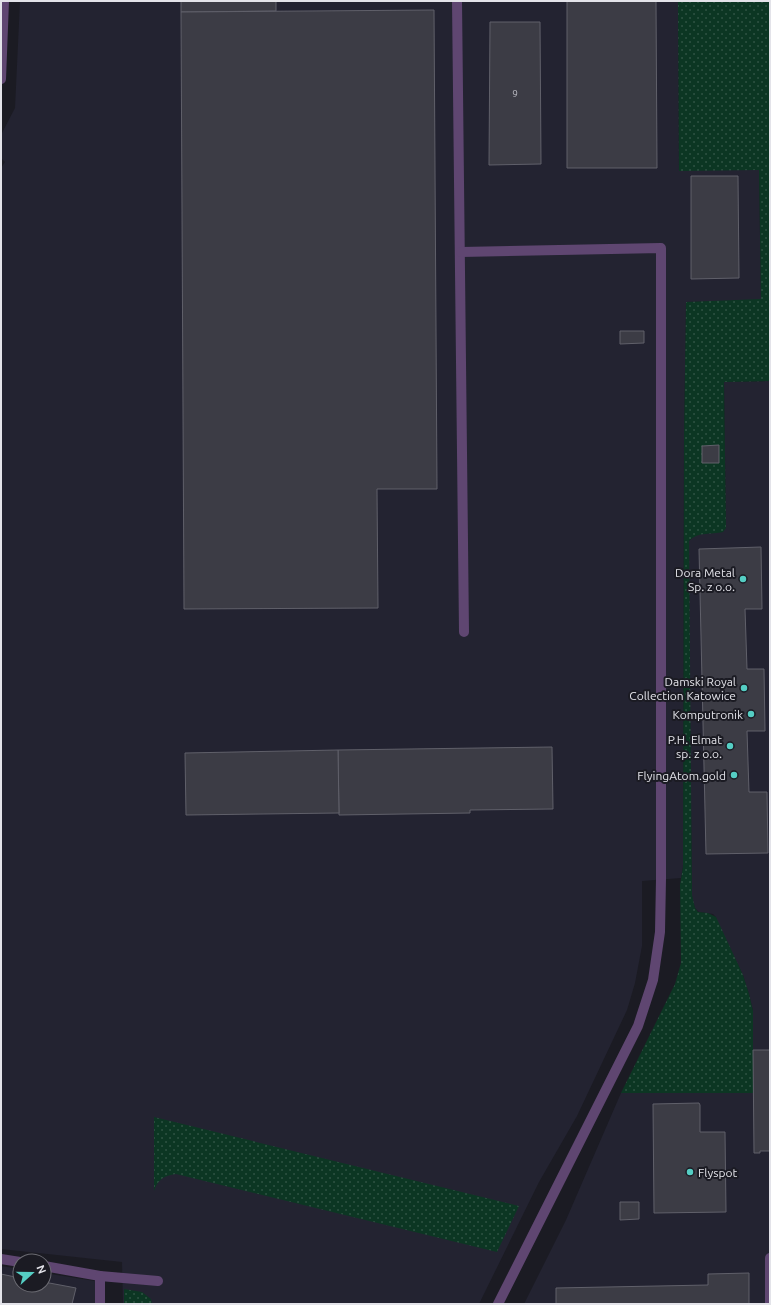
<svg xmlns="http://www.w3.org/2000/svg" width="771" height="1305" font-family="Ubuntu,sans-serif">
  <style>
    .built { fill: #232331 }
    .grass { fill: url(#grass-dots) }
    .building { fill: #3c3c45; stroke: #60606a }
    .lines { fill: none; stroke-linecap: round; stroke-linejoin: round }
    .lane { stroke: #5f4671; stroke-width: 10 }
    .poi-dot { fill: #55cec4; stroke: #1b1b23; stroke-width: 1.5 }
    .labels { text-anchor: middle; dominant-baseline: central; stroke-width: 4; stroke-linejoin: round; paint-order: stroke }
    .number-label { font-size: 10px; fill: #b9b9c0 }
    .poi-label { font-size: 12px; fill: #e3e3e9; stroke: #1b1b23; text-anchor: end }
  </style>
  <defs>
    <pattern id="grass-dots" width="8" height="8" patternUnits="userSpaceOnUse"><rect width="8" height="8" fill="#0c3623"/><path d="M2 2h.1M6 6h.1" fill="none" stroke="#2f5343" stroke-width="1.8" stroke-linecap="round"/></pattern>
  </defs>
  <rect width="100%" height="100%" fill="#1b1b23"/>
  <g class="built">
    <path d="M20,1h658l1,169h80l2,130 -75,2 -2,136 -1,429 -2,11 -39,3v65l-7,37 -8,27 -50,106 -38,66 -60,122h-356l-1,-42 -121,-13v-1081l4,-6 -4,-4v-23l14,-27z"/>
    <path d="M770,381v923h-246l42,-84 55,-127h132v-82l-4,-17 -6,-19 -25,-51 -2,-7 -3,-3 -14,-2 -4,-4 -3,-12 -4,-349 1,-6 4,-4 6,-3h7l20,-6 -2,-146z"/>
    <path d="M1,1266l19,3v16h24v-12l51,8v23h-94z"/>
  </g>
  <g class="grass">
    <path d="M678,1h92v380l-46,1 2,146 -3,4c-12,3 -24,-1 -34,9l3,354 3,13 3,4 10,1 8,4 27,58 6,19 4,17v82h-132l54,-109 6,-21 -1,-78 3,-18 1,-429 2,-136 75,-3 -2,-129 -80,1z"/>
    <path d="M154,1117l365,89 -22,46 -321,-78c-12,2 -18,5 -22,17z"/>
    <path d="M124,1289l18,3 9,7 1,5h-28z"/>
  </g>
  <g class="building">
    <path d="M181,1h95v10l-95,1z"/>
    <path d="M567,1h89l1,167h-90z"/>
    <path d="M434,10l3,479h-60l1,119 -194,1 -3,-597z"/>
    <path d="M490,22h50l1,142 -52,1z"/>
    <path d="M691,176h47l1,102 -48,1z"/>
    <path d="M620,331h24v12l-24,1z"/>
    <path d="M719,445v18h-17v-17z"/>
    <path d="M761,547l1,62h-17l2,60h17l1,62h-18l2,61h18l1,61 -62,1 -7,-305z"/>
    <path d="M552,747l1,62 -83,1v3l-131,2 -1,-65z"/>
    <path d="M338,750l1,63 -153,2 -1,-62z"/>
    <path d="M753,1050h17v101h-10v2h-6z"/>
    <path d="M699,1103l1,2v27h25l1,80 -72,1 -1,-109z"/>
    <path d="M620,1202h19v17l-19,1z"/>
    <path d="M749,1273v31h-193v-16l152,-3v-11z"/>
    <path d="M1,1274l19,4v7h24v-3l32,6 -4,16h-71z"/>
  </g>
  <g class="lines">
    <g class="lane">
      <path d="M457,1l7,631"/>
      <path d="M1,79l3,-78"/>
      <path d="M461,252l200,-4v631l-1,53 -7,48 -15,46 -140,278"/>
      <path d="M1,1259l19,3"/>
      <path d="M44,1266l56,10"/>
      <path d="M100,1304v-28l58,5"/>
      <path d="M770,1304v-46"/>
    </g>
  </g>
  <g class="poi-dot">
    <circle cx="743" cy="579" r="4"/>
    <circle cx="744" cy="688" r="4"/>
    <circle cx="751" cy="714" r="4"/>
    <circle cx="730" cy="746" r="4"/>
    <circle cx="734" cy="775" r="4"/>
    <circle cx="690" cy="1172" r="4"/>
  </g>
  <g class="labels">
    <g class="number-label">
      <text x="515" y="93">9</text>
    </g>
    <g class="poi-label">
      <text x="735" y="572">Dora Metal<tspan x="735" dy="14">Sp. z o.o.</tspan></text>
      <text x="736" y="681">Damski Royal<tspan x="736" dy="14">Collection Katowice</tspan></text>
      <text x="743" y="714">Komputronik</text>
      <text x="722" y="739">P.H. Elmat<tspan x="722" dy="14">sp. z o.o.</tspan></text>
      <text x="726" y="775">FlyingAtom.gold</text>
      <text x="698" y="1172" text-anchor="start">Flyspot</text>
    </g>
  </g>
  <rect width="771" height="1305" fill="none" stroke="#e3e3e9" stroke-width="4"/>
  <g transform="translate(32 1273) rotate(69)"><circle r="19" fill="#1b1b23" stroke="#6b6b72"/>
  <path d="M0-3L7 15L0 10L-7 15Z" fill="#55cec4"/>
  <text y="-6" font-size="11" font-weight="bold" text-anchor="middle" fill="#e3e3e9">N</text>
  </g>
</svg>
